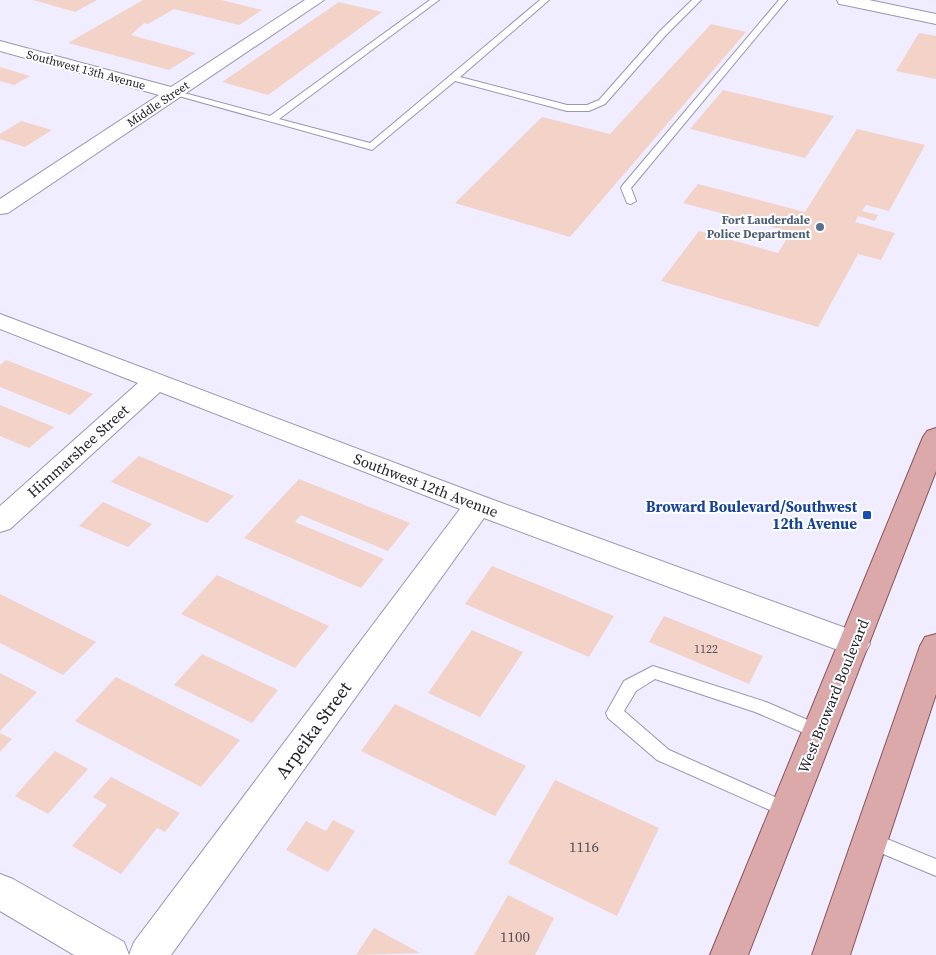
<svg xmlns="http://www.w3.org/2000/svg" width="936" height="955" font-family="'Source Serif 4',serif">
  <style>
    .building { fill: #f3d3c8 }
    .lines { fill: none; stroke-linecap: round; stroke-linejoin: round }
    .lane-casing { stroke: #9a96b1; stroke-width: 2 }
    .street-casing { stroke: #9a96b1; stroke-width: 2 }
    .primary-casing { stroke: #8b5458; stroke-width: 2 }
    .lane { fill: #fff; fill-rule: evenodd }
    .street { fill: #fff; fill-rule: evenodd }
    .primary { fill: #dba9a9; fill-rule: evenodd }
    .service-dot { fill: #5c6f8a; stroke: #fff; stroke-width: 2 }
    .transit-dot { fill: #1a4fb4; stroke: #fff; stroke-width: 2 }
    .labels { text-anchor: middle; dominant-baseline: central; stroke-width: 4; stroke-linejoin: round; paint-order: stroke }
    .far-street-label { font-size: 12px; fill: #23212c; stroke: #fff }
    .far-service-label { font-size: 12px; font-weight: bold; fill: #4e5e75; stroke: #fff; text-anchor: end }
    .number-label { font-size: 12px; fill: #574e53 }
    .street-label { font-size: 15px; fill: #23212c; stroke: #fff }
    .transit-label { font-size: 15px; font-weight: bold; fill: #164399; stroke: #fff; text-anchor: end }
    .near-number-label { font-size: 15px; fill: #574e53 }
    .near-street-label { font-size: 18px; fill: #23212c; stroke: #fff }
  </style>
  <rect width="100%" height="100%" fill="#efedff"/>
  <g class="building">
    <path d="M33,0h64l-22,12z"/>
    <path d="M143,0h78l41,10 -23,15 -65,-16 -26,15 -4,-1 -13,12 65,18 -27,17 -101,-27z"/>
    <path d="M339,2l43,10 -114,83 -46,-13z"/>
    <path d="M711,24l35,8 -176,205 -115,-34 87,-86 68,17z"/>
    <path d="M919,33l17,3v43l-40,-8z"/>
    <path d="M0,67l30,9 -16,9 -14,-4z"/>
    <path d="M723,90l111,26 -29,42 -115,-29z"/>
    <path d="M21,121l31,9 -27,17 -25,-8v-5z"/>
    <path d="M857,129l68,16 -36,66 -23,-6 -4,6 16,4 -3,6 -17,-5 -3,6 40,11 -14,27 -23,-6 -40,73 -157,-46 38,-50 79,22 13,-21 -108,-29 15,-19 107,28z"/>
    <path d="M6,360l87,34 -23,21 -70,-28v-22z"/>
    <path d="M0,405l54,22 -25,21 -29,-12z"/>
    <path d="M139,456l95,40 -27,27 -96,-41z"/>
    <path d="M299,479l111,44 -22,28 -87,-36 -6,7 89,37 -23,29 -117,-50z"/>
    <path d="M103,502l49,22 -24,23 -49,-21z"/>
    <path d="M492,566l122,50 -25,41 -124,-53z"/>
    <path d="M217,575l112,51 -34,42 -114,-54z"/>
    <path d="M0,594l96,48 -33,33 -63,-32z"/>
    <path d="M664,616l99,40 -14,28 -100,-42z"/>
    <path d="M472,630l51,22 -43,65 -52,-24z"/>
    <path d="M202,654l76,36 -26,33 -78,-38z"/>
    <path d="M0,673l37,19 -37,39z"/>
    <path d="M116,677l124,63 -39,47 -126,-66z"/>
    <path d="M395,704l131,62 -31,50 -134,-65z"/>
    <path d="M0,733l12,6 -12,13z"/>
    <path d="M55,751l33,18 -40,45 -33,-18z"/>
    <path d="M111,777l69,36 -15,19 -8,-4 -36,46 -49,-28 35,-41 -14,-8z"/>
    <path d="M555,780l104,48 -42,88 -109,-53z"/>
    <path d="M333,820l22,11 -27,41 -42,-22 20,-29 20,10z"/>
    <path d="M508,895l46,23 -19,37h-61z"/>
    <path d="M374,928l46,25 -64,2z"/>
  </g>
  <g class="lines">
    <defs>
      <g id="lane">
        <path d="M430,0h9l-160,119 91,24 170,-143h9l-89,77 107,28h20l12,-5 61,-69 32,-31h9l-35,35 -61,69 -16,7h-22l-112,-30 -83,69 -204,-57 5,-3 97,26z"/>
        <path d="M779,0h8l-156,188 5,13 -5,3 -4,-1 -6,-15 1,-2z"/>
        <path d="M653,666l113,36 58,25 2,5 -2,5 -6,2 -63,-27 -100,-33 -19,12 -12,20 45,39 124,55 3,5 -3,5 -6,3 -6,-3 -124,-55 -49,-42 -2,-5 18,-32z"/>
        <path d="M870,832l66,27v17l-72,-30 -3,-6 3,-6z"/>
      </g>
      <g id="street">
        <path d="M305,0h19l-316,213 -8,1v-15l159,-104 -159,-44v-10l171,46z"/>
        <path d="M837,0h32l67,14v10l-91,-19 -6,-1z"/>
        <path d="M0,314l488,184 377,137 5,9 -5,9 -11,3 -370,-138 -313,437h-97l-74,-44v-37l13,5 111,63 5,13 5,-13 326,-433 -300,-117 -150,137 -10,3v-26l138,-123 -138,-54z"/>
      </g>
      <g id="primary">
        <path d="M936,428v43l-188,484h-38l213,-518 4,-6z"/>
        <path d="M936,634v60l-86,261h-38l108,-309 5,-9z"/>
      </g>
    </defs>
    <use href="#lane" class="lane-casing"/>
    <use href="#street" class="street-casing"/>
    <use href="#primary" class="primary-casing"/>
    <use href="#lane" class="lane"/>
    <use href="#street" class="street"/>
    <use href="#primary" class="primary"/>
  </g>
  <circle class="service-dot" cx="820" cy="227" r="5"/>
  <rect class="transit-dot" x="862" y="510" width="10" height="10" rx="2.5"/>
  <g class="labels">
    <g class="far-street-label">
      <text transform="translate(86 70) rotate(15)">Southwest 13th Avenue</text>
      <text transform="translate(158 104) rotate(-34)">Middle Street</text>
    </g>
    <g class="far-service-label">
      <text x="810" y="220">Fort Lauderdale<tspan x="810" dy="14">Police Department</tspan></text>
    </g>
    <g class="number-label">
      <text x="706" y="649">1122</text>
    </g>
    <g class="street-label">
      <text transform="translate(78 451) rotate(-42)">Himmarshee Street</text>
      <text transform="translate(426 485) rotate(21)">Southwest 12th Avenue</text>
      <text transform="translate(833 696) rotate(-68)">West Broward Boulevard</text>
    </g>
    <g class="transit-label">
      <text x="857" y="506">Broward Boulevard/Southwest<tspan x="857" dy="17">12th Avenue</tspan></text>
    </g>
    <g class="near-number-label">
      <text x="584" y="846">1116</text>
      <text x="515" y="936">1100</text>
    </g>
    <g class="near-street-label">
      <text transform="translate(313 730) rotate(-54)">Arpeika Street</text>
    </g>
  </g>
</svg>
